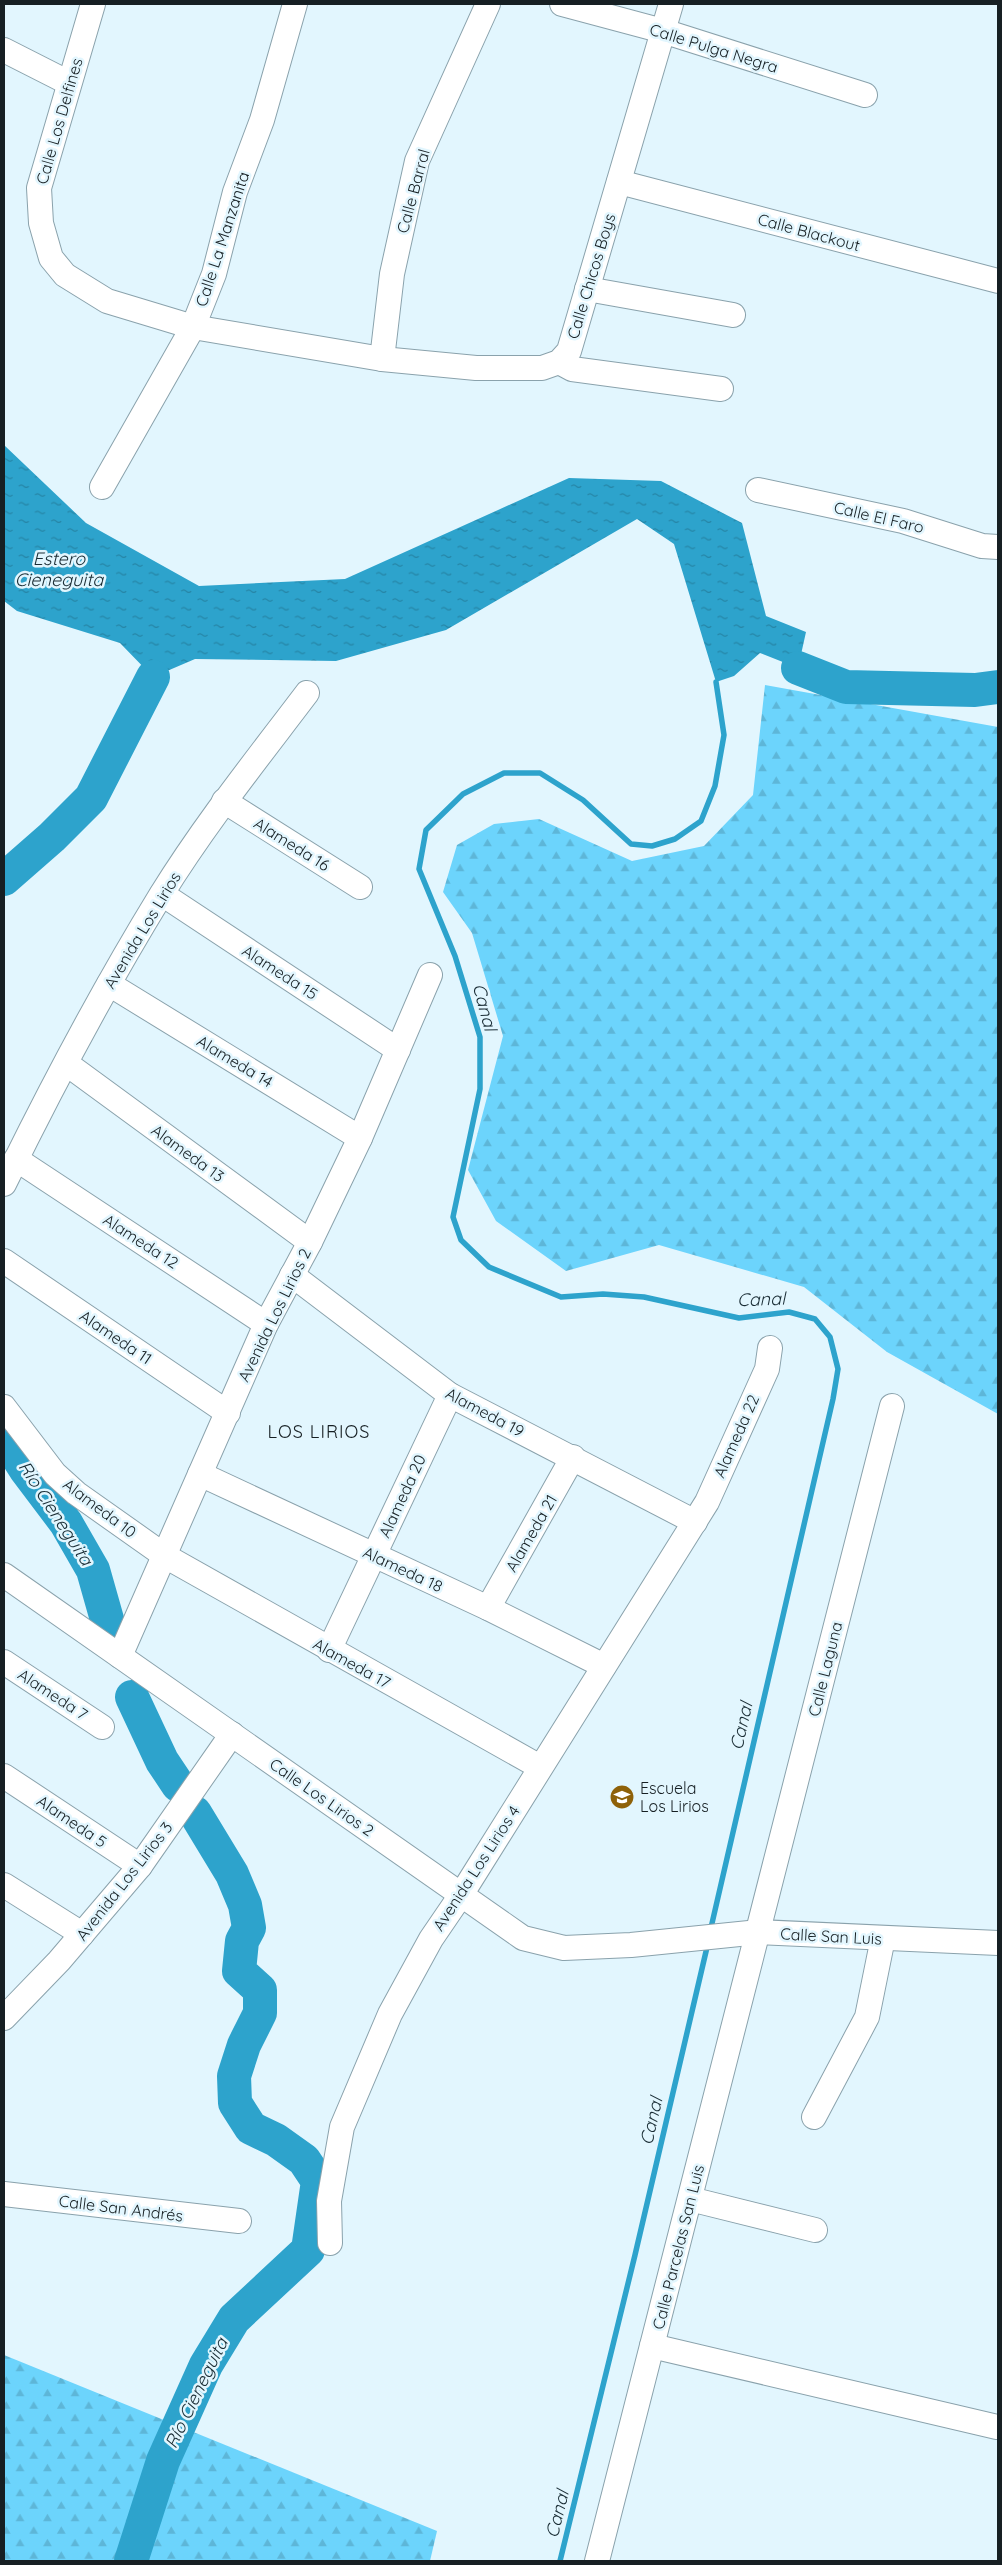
<svg xmlns="http://www.w3.org/2000/svg" width="1002" height="2565" font-family="Quicksand,sans-serif">
  <style>
    .forest { fill: url(#forest-firs) }
    .water { fill: url(#water-ripples) }
    .lines { fill: none; stroke-linecap: round; stroke-linejoin: round }
    .stream { stroke: #2da3cc; stroke-width: 5.5 }
    .river { stroke: #2da3cc; stroke-width: 34 }
    .minor-casing { stroke: #8aa2ac; stroke-width: 26 }
    .minor { stroke: #fff; stroke-width: 24 }
    .labels { text-anchor: middle; dominant-baseline: central; stroke-width: 5; stroke-linejoin: round; paint-order: stroke }
    .street-label { font-size: 16px; fill: #161f23; stroke: #e2f6fe }
    .poi-label { font-size: 16px; fill: #161f23; stroke: #e2f6fe; text-anchor: start }
    .water-label { font-size: 18px; font-style: italic; fill: #192c34; stroke: #e2f6fe }
    .neighbourhood-label { font-size: 18px; letter-spacing: 1px; fill: #161f23; stroke: #e2f6fe }
  </style>
  <defs>
    <pattern id="forest-firs" width="22" height="20" patternUnits="userSpaceOnUse" patternTransform="scale(1.25)"><rect width="22" height="20" fill="#6cd4fc"/><path d="M5 1l3.5 6h-7zM16 11l3.5 6h-7z" fill="#5db6d8"/></pattern>
    <pattern id="water-ripples" width="26" height="14" patternUnits="userSpaceOnUse" patternTransform="scale(1.25)"><rect width="26" height="14" fill="#2da3cc"/><path d="M2 4q2-2 4 0t4 0M15 11q2-2 4 0t4 0" fill="none" stroke="#2584a5"/></pattern>
  </defs>
  <rect width="100%" height="100%" fill="#e2f6fe"/>
  <g class="forest">
    <path d="M765,685l233,42v687l-111,-62 -83,-65 -145,-42 -93,26 -70,-50 -28,-51 35,-134 -31,-103 -29,-41 14,-47 37,-21 45,-5 93,42 72,-15 49,-51z"/>
    <path d="M4,2355l433,176 -7,30h-426z"/>
  </g>
  <path class="water" d="M4,445l82,78 113,63 146,-7 224,-101 92,3 81,42 24,93 40,16 -8,36 -38,-15 -26,23 -18,6 -42,-138 -37,-25 -191,111 -110,31 -141,-2 -42,18 -33,-34 -103,-32 -13,-10z"/>
  <g class="lines">
    <g class="stream">
      <path d="M710,1932l123,-533 5,-30 -8,-32 -15,-18 -26,-7 -50,6 -95,-21 -41,-3 -42,3 -72,-30 -28,-27 -8,-23 27,-128v-52l-25,-81 -36,-87 7,-39 37,-36 41,-21h36l43,27 48,44 21,2 23,-7 26,-18 14,-35 9,-51 -8,-53"/>
      <path d="M560,2561l75,-306 73,-312"/>
    </g>
    <g class="river">
      <path d="M798,668l48,19 129,3 23,-3"/>
      <path d="M4,879l48,-42 39,-39 62,-121"/>
      <path d="M4,1436l22,34 40,53 27,47 15,53"/>
      <path d="M132,1697l30,64 16,24"/>
      <path d="M131,2561l32,-100 43,-96 28,-46 74,-69 10,-69 -14,-21 -28,-20 -25,-12 -16,-25 -1,-27 10,-31 16,-32v-23l-21,-19 3,-30 7,-13 -4,-23 -13,-31 -37,-61"/>
    </g>
    <defs>
      <g id="minor">
        <path d="M93,4l-54,184 2,35 10,35 14,17 42,26 86,26 189,32 94,9h66l17,-6 10,-11 102,-347"/>
        <path d="M562,4l101,27 202,64"/>
        <path d="M4,50l65,33"/>
        <path d="M619,182l379,99"/>
        <path d="M587,289l146,26"/>
        <path d="M382,359l10,-85 25,-113 71,-157"/>
        <path d="M559,362l13,7 149,20"/>
        <path d="M102,487l91,-160 21,-53 21,-82 27,-72 33,-116"/>
        <path d="M758,490l145,31 79,25 16,1"/>
        <path d="M224,801l136,86"/>
        <path d="M162,894l236,156"/>
        <path d="M109,984l251,154"/>
        <path d="M67,1064l243,178"/>
        <path d="M16,1159l250,165"/>
        <path d="M4,1184c48,-98 100,-196 157,-289 44,-71 96,-136 146,-202"/>
        <path d="M4,1261l224,152"/>
        <path d="M292,1275l158,120 245,127"/>
        <path d="M4,1407l51,67 21,19 89,63 375,211"/>
        <path d="M200,1474l288,134 116,58"/>
        <path d="M4,1575l519,363 41,10 67,-3 128,-13 239,11"/>
        <path d="M488,1608l85,-151"/>
        <path d="M329,1650l121,-255"/>
        <path d="M120,1656l146,-332 44,-82 50,-104 70,-163"/>
        <path d="M4,1662l98,65"/>
        <path d="M4,1776l136,90"/>
        <path d="M4,1885l78,49"/>
        <path d="M4,2018l55,-57 81,-95 92,-132"/>
        <path d="M814,2117l53,-100 16,-79"/>
        <path d="M4,2194l235,27"/>
        <path d="M690,2199l125,31"/>
        <path d="M330,2243l-1,-42 13,-74 48,-113 41,-75 30,-44 246,-393 60,-133 3,-21"/>
        <path d="M652,2346l345,81"/>
        <path d="M597,2561l295,-1155"/>
      </g>
    </defs>
    <use href="#minor" class="minor-casing"/>
    <use href="#minor" class="minor"/>
  </g>
  <defs>
    <symbol id="school-disc" viewBox="-11 -11 22 22"><circle r="9.5" fill="#8e6109" stroke="#e2f6fe"/><path d="M0-5L7-2L0 1L-7-2ZM-4 1L0 2.5L4 1V4Q0 6-4 4Z" fill="#fff"/></symbol>
  </defs>
  <g fill-rule="evenodd">
    <use href="#school-disc" x="608" y="1783" width="28" height="28"/>
  </g>
  <g class="labels">
    <g class="street-label">
      <text transform="translate(714 48) rotate(17)">Calle Pulga Negra</text>
      <text transform="translate(59 121) rotate(-74)">Calle Los Delfines</text>
      <text transform="translate(413 191) rotate(-75)">Calle Barral</text>
      <text transform="translate(809 232) rotate(15)">Calle Blackout</text>
      <text transform="translate(222 239) rotate(-72)">Calle La Manzanita</text>
      <text transform="translate(591 276) rotate(-73)">Calle Chicos Boys</text>
      <text transform="translate(879 517) rotate(13)">Calle El Faro</text>
      <text transform="translate(292 844) rotate(32)">Alameda 16</text>
      <text transform="translate(142 930) rotate(-59)">Avenida Los Lirios</text>
      <text transform="translate(280 972) rotate(33)">Alameda 15</text>
      <text transform="translate(235 1061) rotate(31)">Alameda 14</text>
      <text transform="translate(188 1153) rotate(36)">Alameda 13</text>
      <text transform="translate(141 1241) rotate(33)">Alameda 12</text>
      <text transform="translate(274 1315) rotate(-64)">Avenida Los Lirios 2</text>
      <text transform="translate(116 1337) rotate(34)">Alameda 11</text>
      <text transform="translate(485 1412) rotate(28)">Alameda 19</text>
      <text transform="translate(736 1436) rotate(-66)">Alameda 22</text>
      <text transform="translate(402 1496) rotate(-65)">Alameda 20</text>
      <text transform="translate(100 1508) rotate(37)">Alameda 10</text>
      <text transform="translate(531 1533) rotate(-60)">Alameda 21</text>
      <text transform="translate(403 1569) rotate(25)">Alameda 18</text>
      <text transform="translate(352 1663) rotate(29)">Alameda 17</text>
      <text transform="translate(825 1669) rotate(-76)">Calle Laguna</text>
      <text transform="translate(53 1694) rotate(33)">Alameda 7</text>
      <text transform="translate(322 1797) rotate(35)">Calle Los Lirios 2</text>
      <text transform="translate(72 1821) rotate(34)">Alameda 5</text>
      <text transform="translate(476 1868) rotate(-57)">Avenida Los Lirios 4</text>
      <text transform="translate(124 1881) rotate(-52)">Avenida Los Lirios 3</text>
      <text transform="translate(831 1936) rotate(3)">Calle San Luis</text>
      <text transform="translate(121 2208) rotate(7)">Calle San Andrés</text>
      <text transform="translate(678 2247) rotate(-76)">Calle Parcelas San Luis</text>
    </g>
    <g class="poi-label">
      <text x="640" y="1788">Escuela<tspan x="640" dy="18">Los Lirios</tspan></text>
    </g>
    <g class="water-label">
      <text x="59" y="558">Estero<tspan x="59" dy="21">Cieneguita</tspan></text>
      <text transform="translate(485 1007) rotate(75)">Canal</text>
      <text transform="translate(761 1299) rotate(-2)">Canal</text>
      <text transform="translate(56 1513) rotate(57)">Río Cieneguita</text>
      <text transform="translate(741 1726) rotate(-77)">Canal</text>
      <text transform="translate(651 2121) rotate(-77)">Canal</text>
      <text transform="translate(196 2393) rotate(-64)">Río Cieneguita</text>
      <text transform="translate(557 2514) rotate(-76)">Canal</text>
    </g>
    <g class="neighbourhood-label">
      <text x="319" y="1431">LOS LIRIOS</text>
    </g>
  </g>
  <rect width="1002" height="2565" fill="none" stroke="#161f23" stroke-width="10"/>
</svg>
